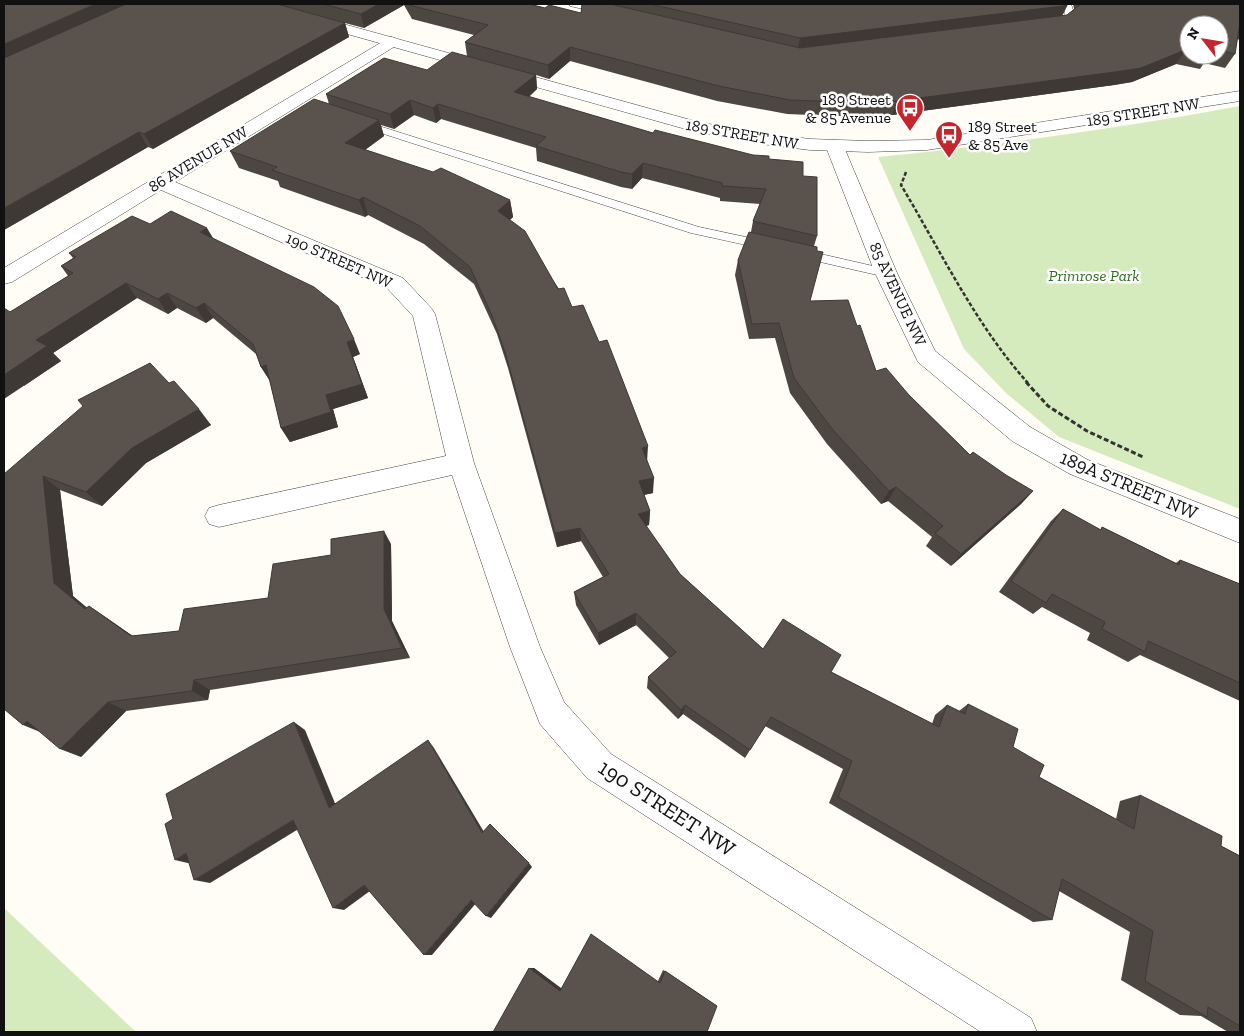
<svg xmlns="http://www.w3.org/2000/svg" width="1244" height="1036" font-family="'Zilla Slab',serif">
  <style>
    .green { fill: #d5ebbd }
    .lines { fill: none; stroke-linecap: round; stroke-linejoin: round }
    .service-casing { stroke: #444; stroke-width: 1 }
    .minor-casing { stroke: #444; stroke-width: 1 }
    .tertiary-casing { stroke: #444; stroke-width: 1 }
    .path-far1 { stroke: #333; stroke-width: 2.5; stroke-dasharray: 4 2; stroke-linecap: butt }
    .path { stroke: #333; stroke-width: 3; stroke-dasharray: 5 2.5; stroke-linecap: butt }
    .service { fill: #fff; fill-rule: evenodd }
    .minor { fill: #fff; fill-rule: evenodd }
    .tertiary { fill: #fff; fill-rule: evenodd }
    .wall { fill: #4d4742; fill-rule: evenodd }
    .shaded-wall { fill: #3f3936 }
    .building { fill: #5a524d; stroke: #3f3936 }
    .labels { text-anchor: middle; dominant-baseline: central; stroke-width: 5; stroke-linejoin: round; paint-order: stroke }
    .far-poi-label { font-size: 16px; fill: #111; stroke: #fff; text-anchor: end }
    .far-street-label { font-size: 16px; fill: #111; stroke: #fff }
    .far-park-label { font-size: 16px; font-style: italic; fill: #2f6b1f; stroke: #fff }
    .street-label { font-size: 19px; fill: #111; stroke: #fff }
    .near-street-label { font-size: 22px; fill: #111; stroke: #fff }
  </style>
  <rect width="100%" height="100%" fill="#fffdf5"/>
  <g class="green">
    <path d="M1240,106v403l-181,-72 -53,-44 -42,-44 -86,-192c121,-12 243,-29 362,-51z"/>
    <path d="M4,908l132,124h-132z"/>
  </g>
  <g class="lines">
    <defs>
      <g id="service">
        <path d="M569,4h15l25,7 -5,3 -34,-8z"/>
        <path d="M1063,4h8l4,12 -12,10 -13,1v-4l7,-1 8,-7z"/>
        <path d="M360,120l339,107 70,15 7,4 -7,4 -78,-17 -335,-108 -1,-2 1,-2z"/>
        <path d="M799,249l87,20 5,1 2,3 -2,3 -5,1 -92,-21 -2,-3 2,-3z"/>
      </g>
      <g id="minor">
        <path d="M392,37l5,2 3,3 -3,3 -222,137 228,96 29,31 3,5 39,149 66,184 24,55 47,52 420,264 6,14h-56l-394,-254 -47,-54 -30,-77 -58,-172 -233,52 -10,-3 -4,-8 4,-8 10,-3 227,-49 -33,-140 -26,-28 -226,-98 -149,92 -8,2v-16l383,-229z"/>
        <path d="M835,142l6,1 3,4 53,126 38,78 95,76 58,33 152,59v24l-170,-69 -58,-33 -94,-79 -43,-89 -49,-126 3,-4z"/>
      </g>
      <path id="tertiary" d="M249,4h22l427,118 55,10 57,7 58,2 59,-1 313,-49v10l-313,49 -59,2 -58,-2 -57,-7 -64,-13 -438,-123z"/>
    </defs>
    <use href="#service" class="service-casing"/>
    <use href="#minor" class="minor-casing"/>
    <use href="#tertiary" class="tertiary-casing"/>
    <path class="path-far1" d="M906,172l-5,13c39,65 76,142 127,198"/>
    <path class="path" d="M1026,382l22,24 39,25 56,26"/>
    <use href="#service" class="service"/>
    <use href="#minor" class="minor"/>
    <use href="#tertiary" class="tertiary"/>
  </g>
  <g class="wall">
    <path d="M277,4h252l16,4 36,5 1,-9h486l-6,12 5,-1 7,-6 -1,-5h167v36l-3,-1 -2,15 -10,14 -21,-5 -4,6 -24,-5 -44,18 -18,3 -222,30 -57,1 -48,-2 -70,-13 -147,-40 -21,18 -13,-4 1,14 -8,8 124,36 116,26 34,17 14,60 -3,10 -4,55 47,25 19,45 33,24 61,60 63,36 -12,13 -70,62 -25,-20 6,-9 -44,-36 -7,3 -54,-60 -37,-51 -15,-55 -26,1 -14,-64 3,-15 13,-28 2,-11 7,-17 -40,-3v-3l-78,-20 -10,11 -11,-2 -84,-26 -1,-13 -95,-29 -5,4 -22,-8 -20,14 -13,-4 3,11 -19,14 145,50 3,17 -3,3 62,87 75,154 6,32 -9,2 6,16 -1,14 -3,1 34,48 83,75 68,23 101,52 3,-9 12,-10 12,6 9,-7 45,43 26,30 77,42 4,-18 20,-6 81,51 19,10v176h-12l-27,-16 -21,-1 -59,-35 9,-48 -71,-41 -7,29 -19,2 -204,-119 14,-34 -78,-43 -20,32 -62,-44 -5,5 -31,-31 1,-11 21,-19 -33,-33 -37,20 -23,-40 -2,-13 29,-15 -22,-36 -24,6 -49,-179 -11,-34 -23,-50 -50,-40 -56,-29 -3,2 -85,-30 -2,-6 -39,-13 -9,-17 99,-47 -3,-10 101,-24 40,-14 -2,-14 9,-7 -62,-16 -8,-14 -40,23 -19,-5 4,14 -196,112 -5,-2 -144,83zM1189,25h30v30h-30z"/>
    <path d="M150,224l63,14 147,116 -7,3 15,41 -35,11 5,18 -48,15 -9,-14 -11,-47 -9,-14 -5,-13 -43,-36 -7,5 -29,-15 -9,6 -31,-16 -84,55 8,8 -37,25 -14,-74 58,-36 -7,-10 12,-8 -4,-5z"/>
    <path d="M169,383l42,42 -65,38 -44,43 -42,-16 13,106 14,12 2,-2 44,30 46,-5 89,-33 63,-43 60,-11 1,77 18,37 -200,32 -2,10 -82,11 -45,46 -77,-283z"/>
    <path d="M1063,509l37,21 2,-3 74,36 4,-3 60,24v117l-100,-46 -12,7 -41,-22 3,-7 -48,-26 -9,7 -34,-22 52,-71z"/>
    <path d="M534,968l27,20 97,-7 5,-11 2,1 52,35 -224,26z"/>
  </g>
  <g class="shaded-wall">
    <path d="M95,4h37l-128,59v-19z"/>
    <path d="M379,4h25v1l-40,23 -3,-14z"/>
    <path d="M1068,4l-5,10 -7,6 -259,32 3,-14z"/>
    <path d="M345,23l4,14 -196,112 -9,-15z"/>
    <path d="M570,47v14l-21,18 -1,-14z"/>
    <path d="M1185,50l-9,14 -44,18 -18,3 -222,30 5,-14z"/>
    <path d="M536,75l1,14 -21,18 -2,-15z"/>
    <path d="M410,100l4,15 -20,14 -4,-15z"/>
    <path d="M438,104l3,15 -5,4 -3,-15z"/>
    <path d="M379,120l5,16 -33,24 -6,-17z"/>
    <path d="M139,132l9,15 -144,83v-22z"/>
    <path d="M643,163l-1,15 -10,11v-15z"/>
    <path d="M363,197l5,18 -3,2 -6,-17z"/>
    <path d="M510,200l3,17 -12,11 -3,-17z"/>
    <path d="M207,228l9,15 -16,-11z"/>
    <path d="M126,283l11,15 -84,55 8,8 -57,38v-24l32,-35z"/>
    <path d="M167,293l10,15 -9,6 -10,-15z"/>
    <path d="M204,303l9,15 -7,5 -10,-15z"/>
    <path d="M354,339l6,15 -7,3 15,41 -35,11 5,18 -48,15 -9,-14 45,-33 21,-53z"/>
    <path d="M266,365l9,14 -5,2 -9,-14z"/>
    <path d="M199,409l12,16 -65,38 -44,43 -16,-14 46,-44z"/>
    <path d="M648,446l-1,16 -5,-14z"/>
    <path d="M43,476l17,14 13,106 30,25 -18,-12 -31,-26z"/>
    <path d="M654,478l-1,15 -15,3 1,-15z"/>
    <path d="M896,487l-8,14 -7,3 8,-13z"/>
    <path d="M1033,491l-12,13 -70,62 10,-12z"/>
    <path d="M650,511l-1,14 -12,3 1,-14z"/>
    <path d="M580,528l1,13 -24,6 -2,-14z"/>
    <path d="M384,531l7,13 1,77 18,37 -8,-10 -18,-39z"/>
    <path d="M89,606l18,12 41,29 -17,-11z"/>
    <path d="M636,613v12l-37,20 -1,-12z"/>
    <path d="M194,680l16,10 -2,10 -16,-9z"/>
    <path d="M108,702l18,9 -45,46 -21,-8z"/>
    <path d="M685,705l-2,9 -5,5 3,-9z"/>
    <path d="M27,721l18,13 -22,-9z"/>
    <path d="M294,722l11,8 34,83 -10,-5z"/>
    <path d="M428,740l6,8 53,89 -5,-4z"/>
    <path d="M293,820l12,5 -95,58 -16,-3z"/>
    <path d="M186,853l6,11 -17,-4z"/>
    <path d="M529,863l3,4 -41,51 -5,-2z"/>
    <path d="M364,885l10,3 -30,22 -11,-2z"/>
    <path d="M471,900l6,2 -45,53h-8z"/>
    <path d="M529,968h5l29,22 -3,1z"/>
  </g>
  <g class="building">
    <path d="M4,4h91l-91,40z"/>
    <path d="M126,4h151l68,19 -201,111 -5,-2 -135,76v-150z"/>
    <path d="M323,4h56l-18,10z"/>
    <path d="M408,4h121l16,4 4,-3 32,8 1,-9h28l190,44 267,-33 14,-11h159v19l-5,31 -16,-4v-25h-30v26l-4,-1 -44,18 -19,3 -225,30 -58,1 -49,-2 -71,-14 -149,-39 -22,18 -83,-23 23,-17 -79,-20z"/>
    <path d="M650,4h416l-3,2 -263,32z"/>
    <path d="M452,52l84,23 -22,17 139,41 2,-3 98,25 16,1v3l34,3v14l14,1v59l-64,-15 13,-32 -44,-3v-3l-79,-20 -11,11 -11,-2 -85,-26 10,-9 -108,-33 -5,4 -23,-8 -20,14 -64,-20 58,-36 43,12z"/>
    <path d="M314,99l65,21 -34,23 88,29 8,-4 69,32 -12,11 27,20 33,58 6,-1 8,19 11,-2 16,37 8,-2 41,106 -6,2 12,30 -15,3 11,30 -12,3 42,60 83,75 20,-30 58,36 -10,17 108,55 8,-22 18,9 3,-10 50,25 -5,18 31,18 -5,12 95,52 6,-34 82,41 -1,10 19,10v170l-32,-19 -1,10 -62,-36 8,-50 -91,-52 -10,41 -214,-123 14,-36 -81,-44 -21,33 -65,-45 -4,5 -33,-33 28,-25 -40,-39 -38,20 -24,-41 35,-18 -29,-46 -25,5 -50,-181 -12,-34 -23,-51 -50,-41 -57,-29 -4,3 -87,-30 5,-3 -47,-16z"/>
    <path d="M171,211l36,17 -7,4 114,55 24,19 16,33 -7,3 15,42 -36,11 5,17 -50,16 -15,-63 -5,2 -8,-23 -49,-41 -8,5 -29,-15 -9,6 -32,-16 -90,57 11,6 -43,29v-67l6,4 63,-39 -12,-7 15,-9 -7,-4 63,-37 18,8z"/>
    <path d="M749,232l68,15v4l6,1 -13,49 38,-1 9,26 3,-1 16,46 10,-3 23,27 61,60 3,-3 33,23 27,16 -72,63 -26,-21 8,-7 -47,-39 -7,4 -56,-61 -39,-52 -15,-55 -27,1 -14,-64z"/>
    <path d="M150,363l19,20 5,-2 25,28 -67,39 -46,44 -43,-16 11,107 31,26 4,-3 42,30 48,-5 5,-22 84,-11 5,-34 58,-9v-16l53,-8v78l18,39 -208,32 -2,11 -84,11 -48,47 -33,-28 -4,4 -19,-16v-235l79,-68 -5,-6z"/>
    <path d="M1063,509l38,21 1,-3 77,38 1,-5 60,24v99l-92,-42 -3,11 -43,-23 3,-7 -53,-28 -6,9 -35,-22z"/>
    <path d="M294,722l35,86 99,-68 54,93 8,-9 39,39 -43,53 -15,-16 -47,55 -60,-70 -31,23 -40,-88 -99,60 -8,-27 -11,7 -10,-36 8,-5 -7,-25z"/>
    <path d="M591,934l69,49 5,-12 52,35 -10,26h-214l36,-64 31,23z"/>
  </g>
  <defs>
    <symbol id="bus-pin" viewBox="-11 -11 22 30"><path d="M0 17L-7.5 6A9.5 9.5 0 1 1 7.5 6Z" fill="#c4262e" stroke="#fff"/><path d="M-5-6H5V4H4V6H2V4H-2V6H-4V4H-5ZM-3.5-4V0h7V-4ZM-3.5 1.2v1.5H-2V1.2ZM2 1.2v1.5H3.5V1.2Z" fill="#fff"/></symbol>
  </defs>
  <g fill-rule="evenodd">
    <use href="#bus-pin" x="894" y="92" width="32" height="43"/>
    <use href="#bus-pin" x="933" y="119" width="32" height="43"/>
  </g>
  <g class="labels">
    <g class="far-poi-label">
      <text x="891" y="99">189 Street<tspan x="891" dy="18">&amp; 85 Avenue</tspan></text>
      <text x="968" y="126" text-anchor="start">189 Street<tspan x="968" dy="18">&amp; 85 Ave</tspan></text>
    </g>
    <g class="far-street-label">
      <text transform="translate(1143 112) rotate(-9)">189 STREET NW</text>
      <text transform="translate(742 134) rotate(10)">189 STREET NW</text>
      <text transform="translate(198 159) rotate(-31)">86 AVENUE NW</text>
      <text transform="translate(339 260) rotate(24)">190 STREET NW</text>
      <text transform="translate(898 294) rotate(65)">85 AVENUE NW</text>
    </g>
    <g class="far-park-label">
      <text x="1094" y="275">Primrose Park</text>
    </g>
    <g class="street-label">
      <text transform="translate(1129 485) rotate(23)">189A STREET NW</text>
    </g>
    <g class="near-street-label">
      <text transform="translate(667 808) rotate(33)">190 STREET NW</text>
    </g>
  </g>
  <rect width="1244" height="1036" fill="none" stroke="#111111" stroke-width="10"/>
  <g transform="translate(1204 40) rotate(301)"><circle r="24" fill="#ffffff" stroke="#a0a0a0"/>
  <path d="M0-4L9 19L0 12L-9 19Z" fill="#c4262e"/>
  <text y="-8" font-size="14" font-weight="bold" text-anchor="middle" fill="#111111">N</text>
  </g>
</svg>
